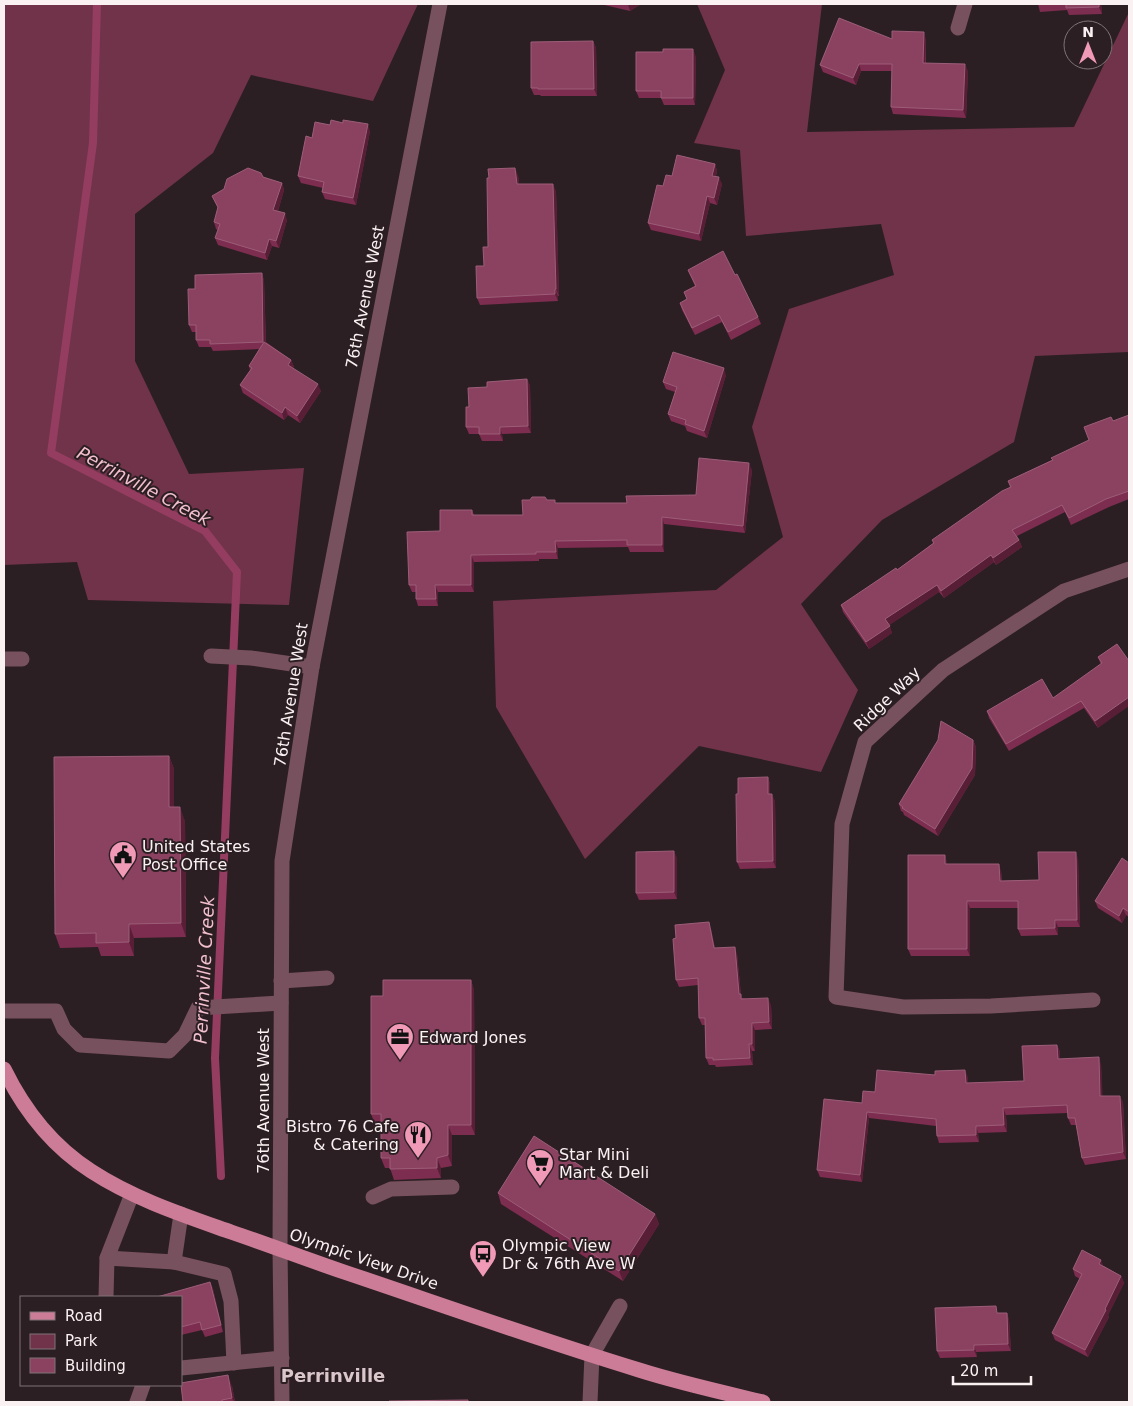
<svg xmlns="http://www.w3.org/2000/svg" width="1133" height="1406" font-family="'DejaVu Sans',sans-serif">
  <style>
    .green { fill: #70334a }
    .lines { fill: none; stroke-linecap: round; stroke-linejoin: round }
    .stream { stroke: #953d60; stroke-width: 8 }
    .minor { stroke: #78515e; stroke-width: 15 }
    .major { stroke: #cd7c98; stroke-width: 15 }
    .wall { fill: #7d2d4f }
    .shaded-wall { fill: #571e36 }
    .building { fill: #8b4261; stroke: #9c5d78 }
    .labels { text-anchor: middle; dominant-baseline: central; stroke-width: 4; stroke-linejoin: round; paint-order: stroke }
    .street-label { font-size: 16px; fill: #faf1f3; stroke: #2c1f23 }
    .poi-label { font-size: 16px; fill: #faf1f3; stroke: #2c1f23; text-anchor: start }
    .water-label { font-size: 18px; font-style: italic; fill: #f1bfce; stroke: #2c1f23 }
    .neighbourhood-label { font-size: 18px; font-weight: bold; fill: #d9c7cc; stroke: #2c1f23 }
  </style>
  <rect width="100%" height="100%" fill="#2c1f23"/>
  <g class="green">
    <path d="M4,4h414l-45,97 -122,-26 -38,78 -78,61v147l54,113 115,-6 -15,137 -201,-5 -11,-38 -73,3z"/>
    <path d="M697,4h125l-15,128 267,-5 55,-115v340l-94,4 -21,86 -132,78 -81,84 57,86 -37,82 -122,-26 -114,113 -89,-152 -3,-106 223,-11 67,-53 -31,-110 37,-118 105,-34 -13,-51 -135,12 -6,-86 -46,-7 31,-73z"/>
  </g>
  <g class="lines">
    <path class="stream" d="M97,4l-4,139 -42,310 154,78 32,41 -22,486 6,118"/>
    <g class="minor">
      <path d="M958,28l7,-24"/>
      <path d="M211,656l40,2 61,9"/>
      <path d="M4,659h18"/>
      <path d="M281,981l46,-3"/>
      <path d="M1093,1000l-102,6 -88,1 -67,-10 6,-173 23,-82 78,-72 121,-79 65,-22"/>
      <path d="M4,1011h52l8,18 16,16 89,6 16,-16 13,-27 83,-5"/>
      <path d="M373,1197l18,-8 61,-2"/>
      <path d="M107,1258l67,4 50,12 7,27 3,62"/>
      <path d="M174,1262l7,-48"/>
      <path d="M106,1297l1,-39 25,-64"/>
      <path d="M181,1368l101,-10"/>
      <path d="M137,1402l6,-17"/>
      <path d="M282,1402l-2,-153 2,-388 30,-194 128,-663"/>
      <path d="M590,1402l2,-47 28,-49"/>
    </g>
    <path class="major" d="M4,1069c20,41 48,77 87,102 43,28 92,44 140,61 38,13 75,27 113,40 98,33 196,68 295,98 41,13 82,22 124,32"/>
  </g>
  <g class="wall">
    <path d="M600,4h41l-11,7z"/>
    <path d="M1038,4h63l1,10 -33,1 -2,-5 -27,2z"/>
    <path d="M892,39h34v24l42,8 -2,47 -73,-4 -2,-7 1,-36h-31l-5,14 -33,-13 -3,-7z"/>
    <path d="M593,41l3,7 1,48h-56l-1,-1h-6l-3,-7z"/>
    <path d="M696,57l-1,48h-31l-3,-7h-22l-3,-7z"/>
    <path d="M330,125l40,6 -14,74 -31,-6 -3,-7 1,-4 -22,-5 -3,-7 14,-38z"/>
    <path d="M715,164l2,7 -1,5 6,8 -5,21 -7,-2 -9,38 -50,-11 -3,-7 15,-37 9,-10z"/>
    <path d="M518,175l1,9 37,7 3,105h-1v5l-78,4 -3,-7 7,-32z"/>
    <path d="M263,177l19,6 2,7 -6,21 9,9 -8,28 -7,-2 -5,14 -49,-15 -3,-7 3,-8 -2,-1 -2,-7 4,-13 -6,-13z"/>
    <path d="M688,270l47,5 23,42 3,7 -30,16 -9,-18 -27,13 -13,-25 -2,-7 7,-4 -3,-7 11,-6z"/>
    <path d="M262,273l2,8 2,61 25,18 3,7 -1,1 28,23 -21,32 -12,-8 -4,5 -41,-27 -3,-8 10,-15 -1,-4 10,-17 -46,2 -2,-4h-12l-3,-7v-8h-4l-3,-7 6,-36z"/>
    <path d="M726,375l-19,63 -20,-7 -2,-5 -14,-5 -3,-7 7,-22 -9,-3 -3,-7z"/>
    <path d="M527,379l3,7 1,47 -29,1 1,7h-21l-3,-7h-10l-3,-7 3,-20 18,-20z"/>
    <path d="M1129,415v84l-20,8 -38,18 -6,-13 -48,24 2,4 3,7 -26,18 -2,-3 -50,36 -5,-6 -50,33 3,8 -23,16 -26,-37 -2,-7 56,-35 36,-27 -1,-3 78,-53 -2,-6 44,-21 37,-20 24,-19z"/>
    <path d="M752,470l-7,63 -81,-9v28h-34l-2,-5 -70,1v11h-19v2l-65,1v30h-36v14h-20l-2,-7v-7h-4l-3,-7 31,-54 32,-21 2,5h49l7,-15h17l9,3h71l69,-8z"/>
    <path d="M1117,644l-19,84 -14,-20 -75,43 -20,-33 -2,-7 66,-13 48,-33 -3,-8z"/>
    <path d="M973,740l3,7 -1,28 -37,61 -34,-21 -1,-3 -2,-1 -2,-7z"/>
    <path d="M169,756l5,13v38l11,14 1,116 -52,1v18h-33l-3,-9 -38,1 -5,-14z"/>
    <path d="M768,777l2,7v10l5,7 1,67 -36,1 -3,-7 1,-68z"/>
    <path d="M945,855l2,9 54,7 1,10 37,-1 39,-21 2,68h-22v8l-37,1 -3,-7v-21h-48v48h-59l-3,-7z"/>
    <path d="M677,858v41l-38,1 -3,-7z"/>
    <path d="M1129,863v54l-3,-2 -4,8 -24,-15 -3,-7z"/>
    <path d="M711,929l4,19 22,6 4,41 1,3 29,7 1,24 -17,1v21h-3l1,14 -37,2 -1,-2h-6l-3,-7 -1,-33h-3l-3,-7 -1,-33 -19,2 -3,-7v-42z"/>
    <path d="M471,980l3,10 1,145h-23v31l-11,2v10l-47,2 -4,-12h-5l-4,-10v-34h-6l-4,-10 12,-118z"/>
    <path d="M1057,1045l3,7v7l41,5 1,32 21,6 3,57 -41,6 -3,-7 -6,-33h-5l-3,-7v-5l-62,2 1,17 -29,1 1,9 -40,1 -2,-7 -1,-10 -67,-8 -7,64 -42,-5 -3,-7 45,-67 13,-11 60,-17 33,2v6l56,-2z"/>
    <path d="M498,1193l157,21 4,10 -36,57 -122,-77z"/>
    <path d="M1104,1266l17,10 3,7 -16,32 1,2 -21,40 -33,-17 -3,-7 28,-54 -5,-3 -2,-7z"/>
    <path d="M210,1282l3,7 10,43 -18,5 -3,-7 -21,5v-38z"/>
    <path d="M999,1313h8l2,7 2,31 -35,1 1,5 -37,1 -3,-7z"/>
    <path d="M232,1386l3,16h-52z"/>
  </g>
  <g class="shaded-wall">
    <path d="M628,4h13l-11,7z"/>
    <path d="M1099,4h2l1,10 -3,-7z"/>
    <path d="M924,32l2,7 -1,31 -2,-7z"/>
    <path d="M593,41l3,7 1,48 -3,-7z"/>
    <path d="M693,49l3,8 -1,48 -2,-7z"/>
    <path d="M859,64l2,7 -5,14 -3,-7z"/>
    <path d="M965,64l3,7 -2,47 -3,-8z"/>
    <path d="M368,124l2,7 -14,74 -3,-7z"/>
    <path d="M715,164l2,7 -3,12 -2,-7z"/>
    <path d="M515,168l3,7 2,16 -3,-7z"/>
    <path d="M719,177l3,7 -5,21 -3,-7z"/>
    <path d="M282,183l2,7 -8,27 -3,-7z"/>
    <path d="M553,184l3,7 3,105 -3,-7z"/>
    <path d="M707,196l3,7 -9,38 -2,-7z"/>
    <path d="M285,213l2,7 -8,28 -3,-7z"/>
    <path d="M269,239l3,7 -5,14 -2,-7z"/>
    <path d="M262,273l2,8 2,68 -3,-7z"/>
    <path d="M555,289l3,7v5l-3,-7z"/>
    <path d="M291,360l3,7 -3,5 -3,-7z"/>
    <path d="M724,368l2,7 -19,63 -3,-7z"/>
    <path d="M527,379l3,7 1,47 -3,-7z"/>
    <path d="M318,384l3,7 -21,32 -3,-7z"/>
    <path d="M285,407l3,8 -4,5 -2,-7z"/>
    <path d="M500,427l2,7 1,7 -3,-7z"/>
    <path d="M749,463l3,7 -7,63 -2,-7z"/>
    <path d="M662,517l2,7v28l-2,-7z"/>
    <path d="M1019,540l3,7 -26,18 -3,-7z"/>
    <path d="M555,541l3,7v11l-2,-7z"/>
    <path d="M471,555l3,7v30l-3,-7z"/>
    <path d="M991,555l3,7 -50,36 -3,-7z"/>
    <path d="M435,585l3,7v14l-2,-7z"/>
    <path d="M937,585l2,7 -51,34 -3,-7z"/>
    <path d="M890,626l2,7 -23,16 -3,-7z"/>
    <path d="M1129,697v9l-31,22 -3,-7z"/>
    <path d="M973,740l3,7 -1,28 -37,61 -3,-7z"/>
    <path d="M169,756l5,13v52l-5,-14z"/>
    <path d="M768,777l2,7v17l-2,-7z"/>
    <path d="M772,794l3,7 1,67 -3,-7z"/>
    <path d="M180,807l5,14 1,116 -5,-14z"/>
    <path d="M674,851l3,7v41l-3,-7z"/>
    <path d="M1076,852l2,7 2,68 -3,-7z"/>
    <path d="M945,855l2,8v8l-2,-7z"/>
    <path d="M999,864l2,7 1,17 -2,-7z"/>
    <path d="M967,901l3,7v48l-3,-7z"/>
    <path d="M1123,908l3,7 -4,8 -3,-7z"/>
    <path d="M1055,920l3,7v8l-3,-7z"/>
    <path d="M709,922l2,7 5,26 -2,-7z"/>
    <path d="M129,924l5,14v18l-5,-14z"/>
    <path d="M735,947l2,7 4,41 2,6 -4,-7z"/>
    <path d="M471,980l3,10 1,145 -4,-10z"/>
    <path d="M768,998l3,7 1,24 -3,-7z"/>
    <path d="M752,1023l3,7v21l-3,-7z"/>
    <path d="M749,1044l3,7 1,14 -3,-7z"/>
    <path d="M1057,1045l3,7v14l-2,-7z"/>
    <path d="M1099,1057l2,7 2,38 -3,-6z"/>
    <path d="M965,1070l3,7v13l-2,-7z"/>
    <path d="M1120,1096l3,6 3,57 -3,-7z"/>
    <path d="M1003,1108l3,7 1,17 -3,-7z"/>
    <path d="M867,1112l2,6 -7,64 -2,-7z"/>
    <path d="M448,1125l4,10v31l-4,-11z"/>
    <path d="M976,1126l2,7 1,9 -3,-7z"/>
    <path d="M437,1158l4,10v10l-4,-10z"/>
    <path d="M655,1214l4,10 -36,57 -4,-10z"/>
    <path d="M1101,1260l3,7 -5,-3z"/>
    <path d="M1121,1276l3,7 -16,32 1,2 -21,40 -3,-7z"/>
    <path d="M210,1282l3,7 10,43 -2,-7z"/>
    <path d="M1007,1313l2,7 2,31 -3,-7z"/>
    <path d="M974,1345l2,7 1,5 -3,-7z"/>
    <path d="M228,1375l4,11 3,16h-1l-2,-4z"/>
  </g>
  <g class="building">
    <path d="M1066,4h33v3l-33,1z"/>
    <path d="M839,18l53,21v-8l32,1 -1,31 42,1 -2,46 -72,-3 1,-43h-33l-6,14 -33,-13z"/>
    <path d="M593,41l1,48h-56v-1h-7v-46z"/>
    <path d="M663,49h30v49h-32v-7h-25v-39h27z"/>
    <path d="M331,120l12,3v-3l25,4 -15,74 -31,-6 2,-10 -26,-6 8,-40 6,2 3,-16 15,3z"/>
    <path d="M677,155l38,9 -3,12 7,1 -5,21 -7,-2 -8,38 -51,-11 9,-38 6,1 3,-11 6,1z"/>
    <path d="M248,168l13,5 2,4 19,6 -9,27 12,3 -9,28 -7,-2 -4,14 -50,-15 5,-14 -6,-2 4,-15 -6,-11 12,-7 3,-10z"/>
    <path d="M515,168l2,16h36l3,105h-1v5l-78,4 -1,-32h8l-1,-19h5l-1,-69h2l-1,-9z"/>
    <path d="M723,251l12,24 2,-1 21,43 -30,15 -9,-17 -27,13 -12,-25 7,-4 -3,-7 12,-6 -8,-16z"/>
    <path d="M262,273l1,69 -53,2v-4h-14v-15h-7l-1,-36h7v-14z"/>
    <path d="M264,342l27,18 -3,5 30,19 -21,32 -12,-9 -3,6 -42,-28 12,-17 -3,-2z"/>
    <path d="M673,352l51,16 -20,63 -19,-7 1,-4 -18,-6 9,-27 -14,-5z"/>
    <path d="M527,379l1,47 -28,1v7h-21v-7h-13v-20h3l-1,-19 19,-1v-5z"/>
    <path d="M1129,415v76l-23,8 -37,19 -7,-13 -50,25 7,10 -26,18 -2,-3 -50,36 -4,-6 -52,34 5,7 -24,16 -25,-37 55,-37 1,2 37,-27 -2,-3 70,-49 9,-4 -3,-6 45,-21 -2,-2 38,-18 -5,-13 27,-10 2,4z"/>
    <path d="M699,458l50,5 -6,63 -81,-9v28h-35v-5l-72,1 1,11h-20v2l-65,1v30h-36l1,14h-20v-14h-7l-2,-53 33,-1v-21h32v5h51l-1,-15h8l2,-3h13l2,3h8v3h72l-1,-7 70,-1z"/>
    <path d="M1117,644l12,17v36l-34,24 -14,-20 -75,43 -19,-33 55,-32 11,19 49,-35 -4,-6z"/>
    <path d="M941,721l32,19 -1,28 -37,61 -33,-21 1,-1 -4,-3 39,-64z"/>
    <path d="M169,756v51h11l1,116 -52,1v18l-33,1v-10l-41,1 -1,-177z"/>
    <path d="M768,777v17h4l1,67 -36,1 -1,-68h2v-16z"/>
    <path d="M674,851v41l-38,1v-41z"/>
    <path d="M1038,852h38l1,68h-22v8l-37,1v-28h-51v48h-59v-94h37v9h54l1,17 39,-1z"/>
    <path d="M1122,858l7,5v49l-6,-4 -4,8 -24,-15z"/>
    <path d="M709,922l5,26 21,-1 4,47h2v5l27,-1 1,24 -17,1v21h-3l1,14 -37,2v-2h-7l-1,-40h-6l-1,-40 -22,2 -3,-41 3,-1 -1,-13z"/>
    <path d="M383,980h88v145h-23v30l-11,3v10l-47,1v-11h-9v-44h-10v-118h12z"/>
    <path d="M1057,1045l1,14 41,-2 1,39h20l3,56 -41,6 -7,-40h-7l-1,-13 -64,3 1,17 -28,1v9l-39,1 -1,-17 -69,-7 -7,63 -43,-5 7,-71 38,4 1,-12 12,1 2,-22 58,5v-4l30,-1 1,13 58,-2 -2,-35z"/>
    <path d="M534,1136l121,78 -36,57 -121,-78z"/>
    <path d="M1082,1250l19,10 -2,4 22,12 -16,33 1,1 -21,40 -33,-17 30,-59 -9,-5z"/>
    <path d="M210,1282l11,43 -19,5 -2,-8 -19,5v-30h-24z"/>
    <path d="M996,1306l1,7h10l1,31 -34,1v5l-37,1 -2,-43z"/>
    <path d="M228,1375l4,23 -10,2v2h-39l-2,-17v-2z"/>
    <path d="M468,1400v2h-79v-1z"/>
  </g>
  <defs>
    <symbol id="civic-pin" viewBox="-11 -11 22 30"><path d="M0 17L-7.5 6A9.5 9.5 0 1 1 7.5 6Z" fill="#f09ab7" stroke="#2c1f23"/><path d="M-.6-6.5H3V-4.5H.6V-3L4-1V1h2V6H-6V1h2V-1L-.6-3ZM-1.2 2.5V6h2.4V2.5Z" fill="#111"/></symbol>
    <symbol id="office-pin" viewBox="-11 -11 22 30"><path d="M0 17L-7.5 6A9.5 9.5 0 1 1 7.5 6Z" fill="#f09ab7" stroke="#2c1f23"/><path d="M-6-3h4V-5.5h4V-3h4V5H-6ZM-1-4.5V-3h2v-1.5ZM-6 0V1H6V0Z" fill="#111"/></symbol>
    <symbol id="restaurant-pin" viewBox="-11 -11 22 30"><path d="M0 17L-7.5 6A9.5 9.5 0 1 1 7.5 6Z" fill="#f09ab7" stroke="#2c1f23"/><path d="M-5-6h1v4h1v-4h1v4h1v-4h1v5L-1.5 .5V6h-2V.5L-5-1ZM5-6V6H3V1.5H1.5Q1.5-4 5-6Z" fill="#111"/></symbol>
    <symbol id="supermarket-pin" viewBox="-11 -11 22 30"><path d="M0 17L-7.5 6A9.5 9.5 0 1 1 7.5 6Z" fill="#f09ab7" stroke="#2c1f23"/><path d="M-6-5.5h2.5l.6 2H6L4.5 2H-2.5L-4.4-4H-6ZM-1.5 3.2a1.3 1.3 0 1 0 .1 0ZM3 3.2a1.3 1.3 0 1 0 .1 0Z" fill="#111"/></symbol>
    <symbol id="bus-pin" viewBox="-11 -11 22 30"><path d="M0 17L-7.5 6A9.5 9.5 0 1 1 7.5 6Z" fill="#f09ab7" stroke="#2c1f23"/><path d="M-5-6H5V4H4V6H2V4H-2V6H-4V4H-5ZM-3.5-4V0h7V-4ZM-3.5 1.2v1.5H-2V1.2ZM2 1.2v1.5H3.5V1.2Z" fill="#111"/></symbol>
  </defs>
  <g fill-rule="evenodd">
    <use href="#civic-pin" x="107" y="839" width="32" height="43"/>
    <use href="#office-pin" x="384" y="1021" width="32" height="43"/>
    <use href="#restaurant-pin" x="402" y="1119" width="32" height="43"/>
    <use href="#supermarket-pin" x="524" y="1147" width="32" height="43"/>
    <use href="#bus-pin" x="467" y="1238" width="32" height="43"/>
  </g>
  <g class="labels">
    <g class="street-label">
      <text transform="translate(365 297) rotate(-79)">76th Avenue West</text>
      <text transform="translate(291 695) rotate(-81)">76th Avenue West</text>
      <text transform="translate(887 699) rotate(-44)">Ridge Way</text>
      <text transform="translate(263 1101) rotate(-90)">76th Avenue West</text>
      <text transform="translate(364 1259) rotate(19)">Olympic View Drive</text>
    </g>
    <g class="poi-label">
      <text x="142" y="846">United States<tspan x="142" dy="18">Post Office</tspan></text>
      <text x="419" y="1037">Edward Jones</text>
      <text x="399" y="1126" text-anchor="end">Bistro 76 Cafe<tspan x="399" dy="18">&amp; Catering</tspan></text>
      <text x="559" y="1154">Star Mini<tspan x="559" dy="18">Mart &amp; Deli</tspan></text>
      <text x="502" y="1245">Olympic View<tspan x="502" dy="18">Dr &amp; 76th Ave W</tspan></text>
    </g>
    <g class="water-label">
      <text transform="translate(144 486) rotate(28)">Perrinville Creek</text>
      <text transform="translate(204 970) rotate(-87)">Perrinville Creek</text>
    </g>
    <g class="neighbourhood-label">
      <text x="333" y="1375">Perrinville</text>
    </g>
  </g>
  <rect width="1133" height="1406" fill="none" stroke="#faf1f3" stroke-width="10"/>
  <rect x="20" y="1296" width="162" height="90" fill="#2c1f23" stroke="#7e7376"/>
  <rect x="30" y="1312" width="25" height="8" fill="#cd7c98" stroke="#7e7376"/>
  <text x="65" y="1321" font-size="15" fill="#faf1f3">Road</text>
  <rect x="30" y="1334" width="25" height="15" fill="#70334a" stroke="#7e7376"/>
  <text x="65" y="1346" font-size="15" fill="#faf1f3">Park</text>
  <rect x="30" y="1358" width="25" height="15" fill="#8b4261" stroke="#7e7376"/>
  <text x="65" y="1371" font-size="15" fill="#faf1f3">Building</text>
  <g transform="translate(1088 45)"><circle r="24" fill="#2c1f23" stroke="#7e7376"/>
  <path d="M0-4L9 19L0 12L-9 19Z" fill="#f09ab7"/>
  <text y="-8" font-size="14" font-weight="bold" text-anchor="middle" fill="#faf1f3">N</text>
  </g>
  <path d="M953 1376v8h78v-8" fill="none" stroke="#faf1f3" stroke-width="2.5"/>
  <text x="960" y="1376" font-size="15" fill="#faf1f3" stroke="#2c1f23" stroke-width="4" paint-order="stroke">20 m</text>
</svg>
